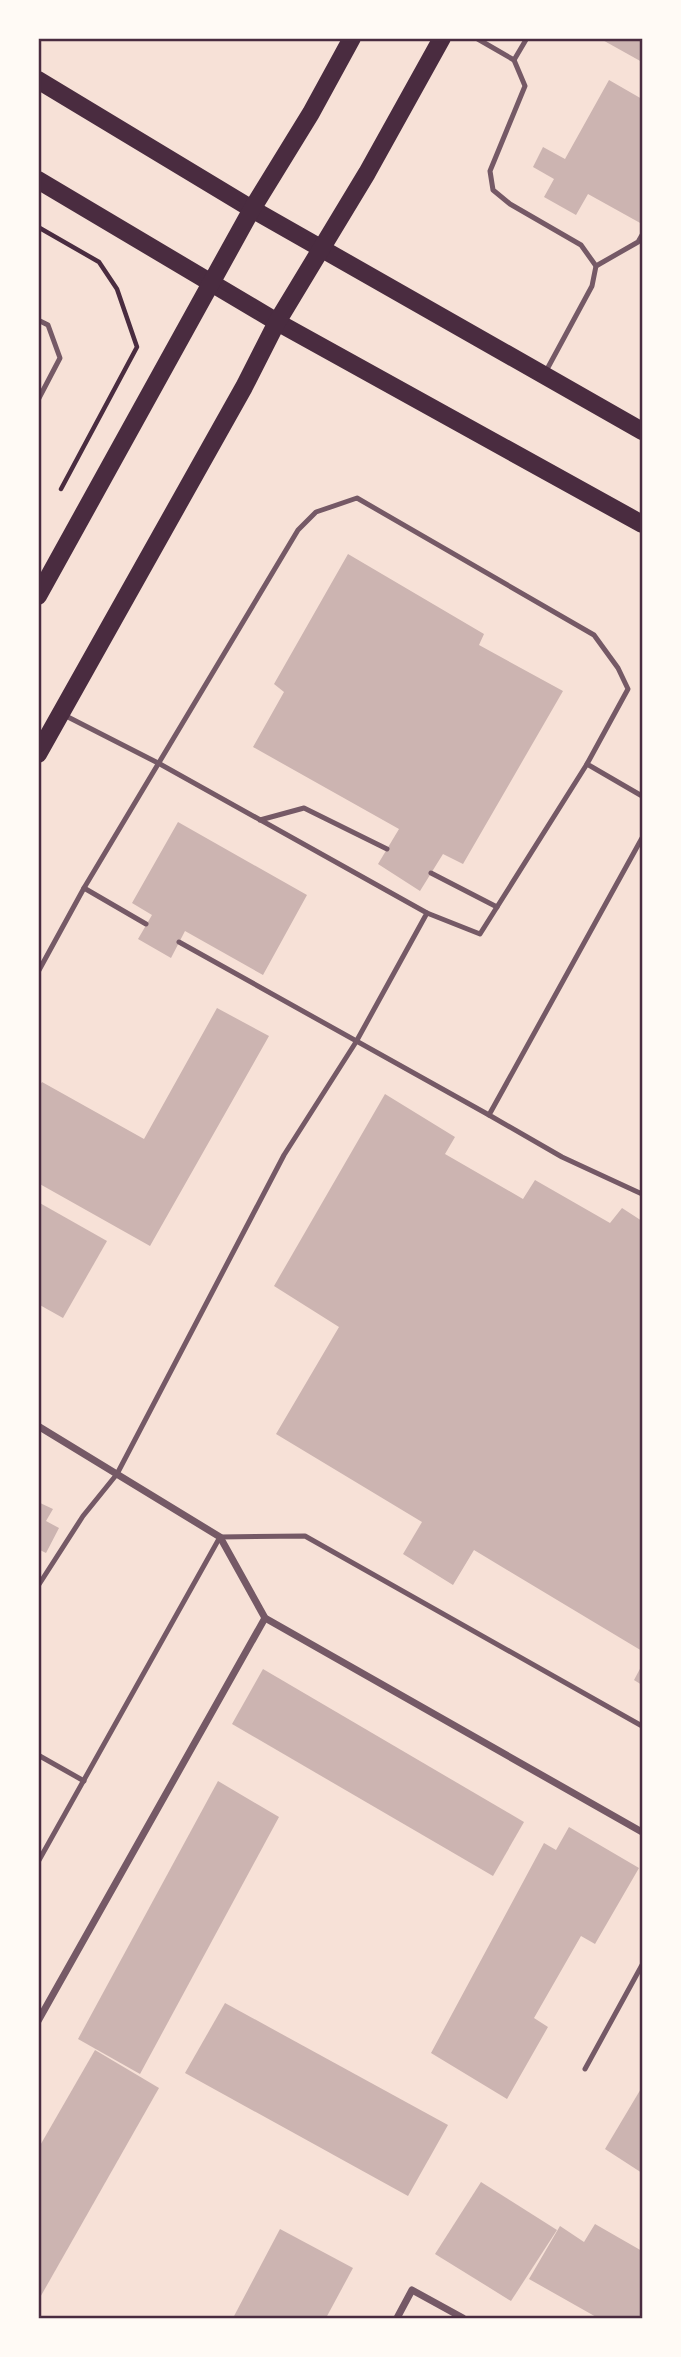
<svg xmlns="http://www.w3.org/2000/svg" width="681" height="2357" font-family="'Golos Text',sans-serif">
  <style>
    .building { fill: #ccb4b1 }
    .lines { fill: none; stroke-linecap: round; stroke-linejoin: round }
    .path { stroke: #4a2c40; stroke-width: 4.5 }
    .service { stroke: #755966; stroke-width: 5 }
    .minor { stroke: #755966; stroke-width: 7 }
    .primary { stroke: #4a2c40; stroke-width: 18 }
    .neatline { fill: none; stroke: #4a2c40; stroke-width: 2.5 }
  </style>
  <rect width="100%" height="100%" fill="#f7e1d7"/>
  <g class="building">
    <path d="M599,38h43v24z"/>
    <path d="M609,80l33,19v125l-54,-30 -12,21 -32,-18 10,-18 -21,-12 10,-20 22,12z"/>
    <path d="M348,554l136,80 -5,11 84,46 -100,173 -20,-10 -23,37 -42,-27 21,-35 -146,-82 31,-55 -10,-8z"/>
    <path d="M178,822l129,73 -44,80 -78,-44 -14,27 -33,-19 14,-24 -20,-12z"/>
    <path d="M217,1008l52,28 -119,210 -112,-63v-95l4,-6 102,57z"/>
    <path d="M385,1094l70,43 -10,17 78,45 12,-19 75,43 12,-15 20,13v430l-168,-101 -21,35 -50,-31 19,-32 -146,-88 63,-107 -65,-41z"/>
    <path d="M38,1202l69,39 -44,77 -25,-14z"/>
    <path d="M38,1502l15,7 -7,12 13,7 -13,25 -8,-4z"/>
    <path d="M642,1665v20l-8,-5z"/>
    <path d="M263,1669l261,153 -31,54 -261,-152z"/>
    <path d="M218,1781l61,36 -139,257 -62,-35z"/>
    <path d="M569,1827l70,41 -44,76 -14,-8 -47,82 14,9 -41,72 -76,-46 113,-210 12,7z"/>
    <path d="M225,2003l223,122 -40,71 -223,-123z"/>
    <path d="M95,2050l64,38 -121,213v-152z"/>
    <path d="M642,2087v86l-37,-24z"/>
    <path d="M481,2182l76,48 -46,71 -76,-47z"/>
    <path d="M595,2224l47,27v67h-44l-69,-39 31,-53 24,16z"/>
    <path d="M280,2229l73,39 -27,50h-93z"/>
  </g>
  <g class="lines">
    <path class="path" d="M38,227l61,35 18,27 20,58 -76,142"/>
    <g class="service">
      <path d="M476,38l38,22 11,26 -35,85 3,19 17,14 71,41 15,21 -4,20 -47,87"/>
      <path d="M514,60l13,-22"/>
      <path d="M596,266l42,-24 4,-7"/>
      <path d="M38,320l10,5 12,33 -22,42"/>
      <path d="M260,820l44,-12 83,41"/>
      <path d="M642,838l-153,277 73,42 80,37"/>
      <path d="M431,873l66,34"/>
      <path d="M84,888l62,36"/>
      <path d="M427,913l53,21 107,-170"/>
      <path d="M179,942l310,173"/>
      <path d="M38,972l46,-84 214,-358 18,-18 41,-14 237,137 24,33 10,21 -41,75 55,32"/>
      <path d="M38,1586l45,-70 34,-42 167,-319 72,-113 71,-129 -267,-149 -96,-49"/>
      <path d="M38,1755l46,26"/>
      <path d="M38,1862l182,-325 85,-1 337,190"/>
      <path d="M585,2069l57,-104"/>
    </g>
    <g class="minor">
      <path d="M38,1426l182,111 45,81 377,214"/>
      <path d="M38,2021l227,-403"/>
      <path d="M397,2318l15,-28 51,28"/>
    </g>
    <g class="primary">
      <path d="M38,80l214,129 390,222"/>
      <path d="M38,180l239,142 365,202"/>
      <path d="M38,596l214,-387 59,-96 41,-75"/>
      <path d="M38,754l206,-367 33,-65 90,-149 75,-135"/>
    </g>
  </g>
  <rect width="681" height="2357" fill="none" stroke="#fffaf5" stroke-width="80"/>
  <rect x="40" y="40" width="601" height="2277" class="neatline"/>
</svg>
